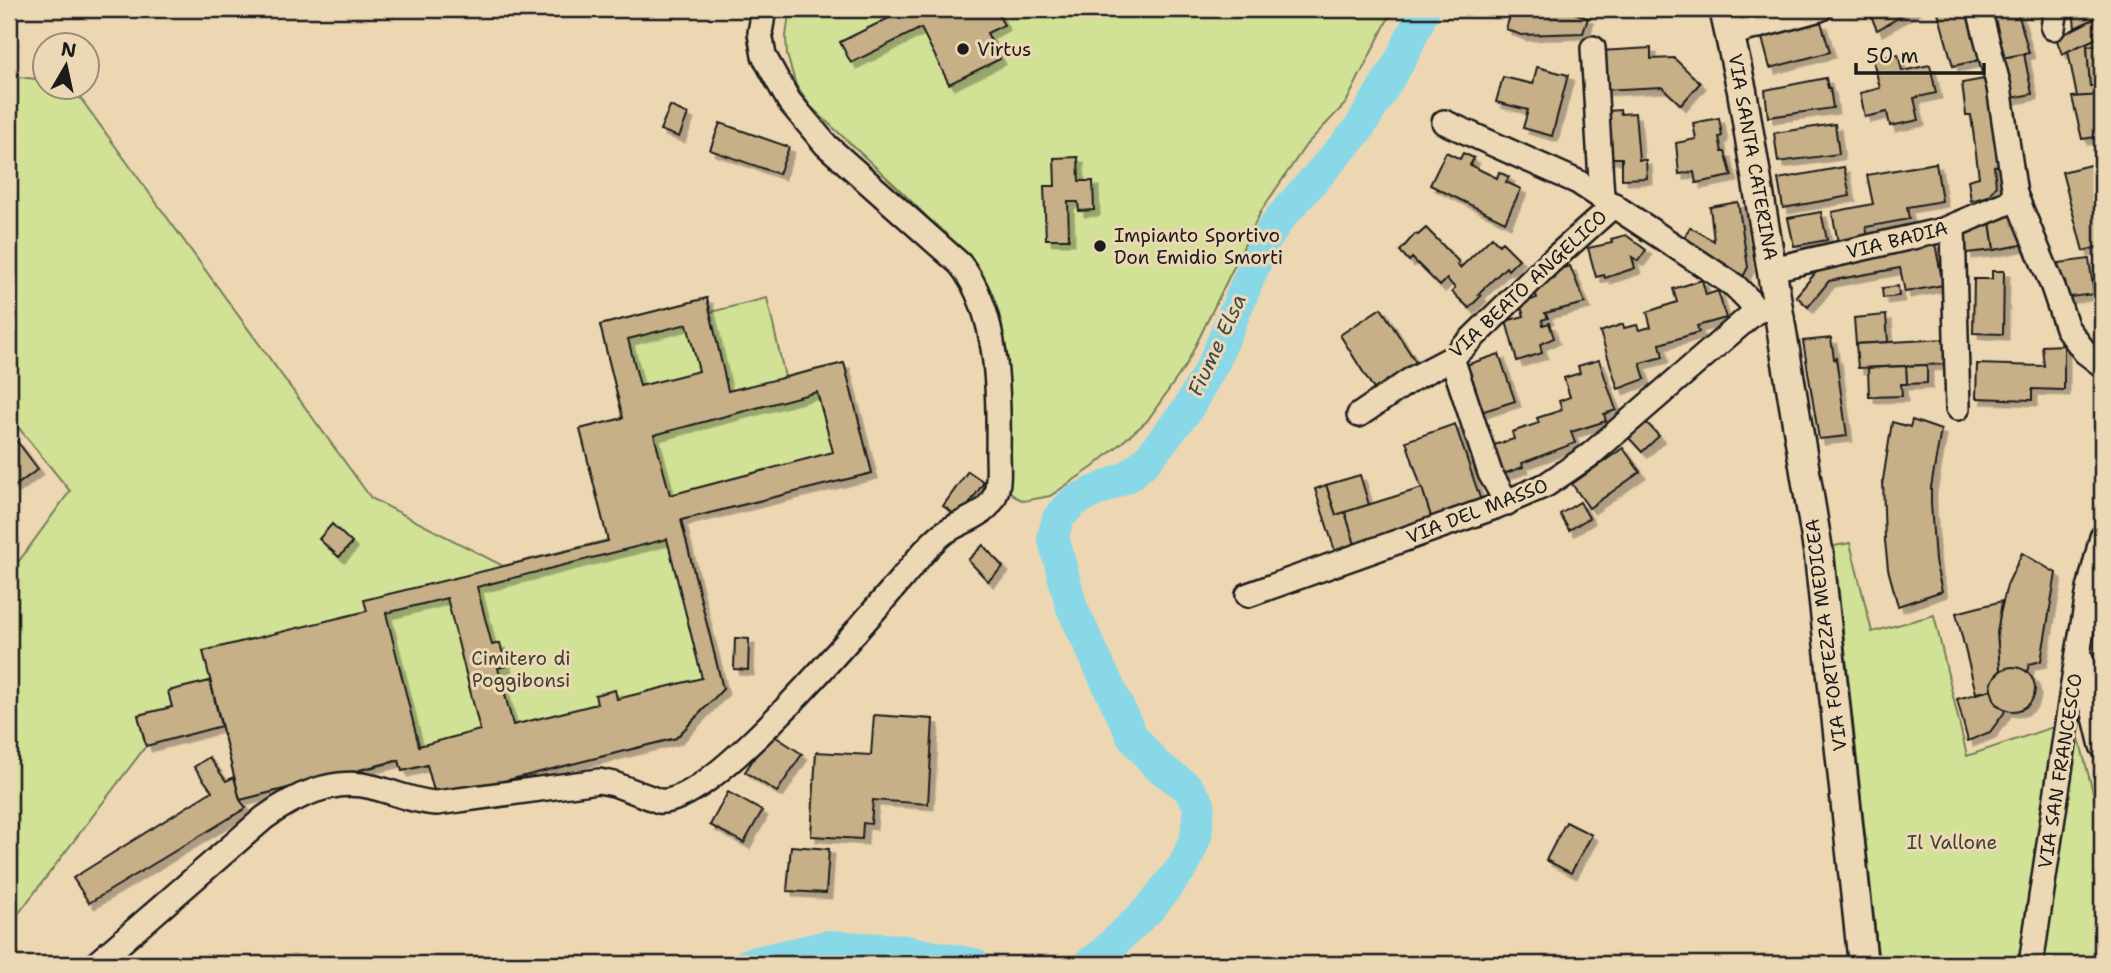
<svg xmlns="http://www.w3.org/2000/svg" width="2111" height="973" font-family="'Shantell Sans',sans-serif">
  <style>
    .green { fill: #d1e195; stroke: #767e58; stroke-width: 2 }
    .lines { fill: none; stroke-linecap: round; stroke-linejoin: round }
    .river { stroke: #89d8e7; stroke-width: 32 }
    .building { fill: #c7b088; stroke: #1c1c1c; stroke-width: 2; fill-rule: evenodd; filter: url(#shadow) }
    .minor-casing { stroke: #1c1c1c; stroke-width: 28 }
    .major-casing { stroke: #1c1c1c; stroke-width: 33 }
    .minor { stroke: #edd8b6; stroke-width: 23 }
    .major { stroke: #edd8b6; stroke-width: 28 }
    .poi-dot { fill: #1c1c1c; stroke: #edd8b6; stroke-width: 2.5 }
    .labels { text-anchor: middle; dominant-baseline: central; stroke-width: 6; stroke-linejoin: round; paint-order: stroke }
    .poi-label { font-size: 19px; fill: #1c1c1c; stroke: #edd8b6; text-anchor: start }
    .street-label { font-size: 19px; fill: #1c1c1c; stroke: #edd8b6 }
    .park-label { font-size: 19px; fill: #404334; stroke: #edd8b6 }
    .water-label { font-size: 21px; font-style: italic; fill: #374b4f; stroke: #edd8b6 }
  </style>
  <defs>
    <filter id="shadow"><feDropShadow dx="5.5" dy="5.5" stdDeviation="0" flood-color="#0004"/></filter>
  </defs>
  <rect width="100%" height="100%" fill="#edd7b2"/>
  <filter id="ink" filterUnits="userSpaceOnUse"><feTurbulence type="fractalNoise" baseFrequency=".0143" numOctaves="2"/><feDisplacementMap in="SourceGraphic" scale="14" xChannelSelector="R" yChannelSelector="G"/><feConvolveMatrix kernelMatrix="1 2 1 2 8 2 1 2 1" color-interpolation-filters="sRGB"/></filter>
  <g filter="url(#ink)">
    <g class="green">
      <path d="M793,9h600l-47,94 -40,42 -45,66 -75,154 -39,56 -54,46 -43,29 -26,5 -9,-4 -6,-7 -34,-220 -34,-39 -43,-43 -88,-82 -14,-21 -9,-30 -1,-18 2,-16z"/>
      <path d="M9,76l36,4 1,8h27l298,410 132,68 105,-26 -28,-111 43,-11 -23,-93 107,-27 4,14 56,-14 18,79 59,-14 28,110 -191,47 42,169 -47,49 -240,60 -9,-33 -25,6 -3,-10 -159,39 -30,-119 -41,10 3,16 -34,8 8,31 -137,180v-364l10,-1 51,-70 -61,-75z"/>
      <path d="M1850,543l22,89 62,-17 33,141 92,-31 -39,239h-141l-45,-418z"/>
      <path d="M2076,727l26,100v137h-61z"/>
    </g>
    <g class="lines">
      <g class="river">
        <path d="M748,964l79,-18 72,4 75,14"/>
        <path d="M1088,964l10,-6 53,-51 33,-42 12,-28 3,-33 -12,-17 -31,-22 -24,-29 -60,-128 -19,-71 5,-19 16,-17 55,-25 18,-16 40,-50 27,-48 50,-120 16,-24 78,-88 43,-71 23,-50"/>
      </g>
    </g>
    <g class="building">
      <path d="M899,9h96l9,16 -17,8 13,26 -51,25 -28,-56 -70,35 -11,-21 61,-30z"/>
      <path d="M1521,9h43l24,9 -5,15 -62,2 -15,-6 5,-16 7,2z"/>
      <path d="M1868,9h46l-37,21z"/>
      <path d="M1937,9h33l14,50 -31,7z"/>
      <path d="M2009,9h8l12,44 -32,6 -10,-45z"/>
      <path d="M2073,9h28l1,6 -27,13z"/>
      <path d="M2102,15v21l-40,18 -6,-16z"/>
      <path d="M1821,22l9,30 -60,16 -8,-30z"/>
      <path d="M2102,36v9l-15,1 3,40h12v9l-25,2 -9,-46z"/>
      <path d="M2102,45v41h-12l-3,-40z"/>
      <path d="M1651,48v11l23,-1 26,25 -19,22 -19,-18 -60,3 -2,-39z"/>
      <path d="M1898,54l4,17 28,-6 6,28 -22,5 5,22 -29,6 -3,-14 -22,5 -5,-24 20,-5 -7,-28z"/>
      <path d="M2024,54l8,40 -26,5 -9,-40z"/>
      <path d="M1537,67l31,8 -16,61 -29,-8 5,-18 -32,-8 7,-25 30,7z"/>
      <path d="M1826,78l2,10h2l3,20 -65,9 -3,-27z"/>
      <path d="M1990,78l14,87 -10,1 2,20 -8,10 -17,5 -3,-21 11,-3 -8,-62h-5l-4,-32z"/>
      <path d="M2102,95v41l-20,3 -10,-42z"/>
      <path d="M670,106l18,8 -9,23 -19,-7z"/>
      <path d="M1620,110l1,4 14,-1 4,47h7l1,18 -25,1v-21h-13l-1,-47z"/>
      <path d="M1719,118l3,18 -3,1 3,15h3l7,24 -36,7 -2,-11 -15,2 -3,-31 20,-4 -3,-16z"/>
      <path d="M720,123l69,24 -10,27 -69,-24z"/>
      <path d="M1835,124l4,30 -61,8 -4,-29z"/>
      <path d="M1446,152l14,7 3,-6 11,5 -4,7 27,13 2,-6 10,5 -3,5 15,7 -16,33 -75,-37z"/>
      <path d="M1078,157l1,24h14l1,29 -15,1 -1,-9h-10l1,37h-23l-2,-53h11l-1,-28z"/>
      <path d="M1936,163l6,38 -35,6 2,12 -43,8 2,10 -30,5 -6,-30 41,-8 -6,-29z"/>
      <path d="M2094,164l8,31v51l-19,5 -21,-79z"/>
      <path d="M1844,167l6,29 -67,12 -5,-29z"/>
      <path d="M1738,202l10,65 -6,12 -60,-38 8,-14 24,14 -4,-34z"/>
      <path d="M1821,212l6,28 -33,6 -6,-28z"/>
      <path d="M2016,213l16,30 -38,7 -4,-28z"/>
      <path d="M1990,222l4,28 -27,3 -3,-24z"/>
      <path d="M1426,228l33,34 -2,2 3,4 32,-31 7,8 3,-3 17,17 -11,11 -2,-3 -28,27 3,2 -12,12 -17,-16 3,-4 -8,-9 -7,7 -28,-28 -3,3 -9,-10 15,-17 3,1z"/>
      <path d="M1626,235l20,15 -8,11 -6,-4 3,11 -30,10 -1,-3 -8,2 -8,-29 24,-5 -1,-4z"/>
      <path d="M1935,243l8,42 -38,7 -5,-24 -71,13 -21,26 -12,-11 26,-31z"/>
      <path d="M2089,259l5,35 -31,4 -5,-35z"/>
      <path d="M1570,266l15,37 -40,10 3,5 -6,2 1,5 6,-2 5,15 -14,6 2,9 -25,8 -11,-40 18,-5 -4,-12 17,-6 -4,-12 21,-8 -2,-7z"/>
      <path d="M1992,271h12l-1,63 -30,-1 1,-54h18z"/>
      <path d="M1702,280l4,15 12,-4 8,27 -29,8 2,6 -39,12 3,13 -23,6 5,16 -27,10 -18,-57 23,-8 1,4 13,-3 2,5 12,-3 -4,-15 30,-10 -4,-13z"/>
      <path d="M1898,286l1,10 -16,2 -1,-10z"/>
      <path d="M707,298l21,93 116,-28 28,110 -191,47 42,169 -47,49 -240,60 -9,-33 -25,6 -3,-11 -159,40 -37,-149 164,-40 -3,-11 244,-59 -28,-112 43,-11 -23,-93zM687,324l12,47 -59,15 -12,-47zM817,392l16,60 -163,43 -16,-60zM667,539l35,139 -85,21 -2,-9 -20,5 2,9 -84,21 -15,-57 8,-2 -6,-23 -8,2 -15,-58zM447,598l33,132 -61,16 -33,-133z"/>
      <path d="M1381,308l36,56 -42,27 -35,-56z"/>
      <path d="M1886,315l2,27 -32,2 -2,-26z"/>
      <path d="M1831,338l3,21 2,-1 11,78 -28,3 -16,-98z"/>
      <path d="M1945,339l1,25 -88,4 -2,-24z"/>
      <path d="M2064,345v45l-32,-1v11l-56,-2 1,-34 67,2 -2,-20z"/>
      <path d="M1499,354l16,47 -34,11 -15,-47z"/>
      <path d="M1599,360l17,50 -12,4 2,7 -35,11 4,11 -53,20 1,4 -20,7 -9,-29 20,-6 -2,-7 27,-9 -2,-5 25,-8 -3,-9 11,-4 -6,-19 16,-5 -2,-7z"/>
      <path d="M1927,365v18l-20,1 -1,-18z"/>
      <path d="M1906,366l1,18h-6l1,12 -33,1 -1,-29z"/>
      <path d="M1912,420l29,10 -10,57v17l4,57 7,30 -44,15 -10,-37 -3,-28 -2,-61 9,-58 18,5z"/>
      <path d="M1646,422l13,14 -17,16 -13,-14z"/>
      <path d="M1455,424l27,80 -50,16 -26,-79z"/>
      <path d="M17,441l21,28 -24,18 -5,-7v-32z"/>
      <path d="M1623,448l17,24 -51,36 -17,-24z"/>
      <path d="M968,471l16,11 -24,36 -17,-12z"/>
      <path d="M1360,475l9,30 -33,10 -10,-30z"/>
      <path d="M1326,485l10,30 9,-3 10,32 -20,7 -20,-62z"/>
      <path d="M1422,488l10,32 -77,24 -10,-32z"/>
      <path d="M1580,502l9,16 -20,12 -9,-16z"/>
      <path d="M332,524l20,19 -13,14 -20,-18z"/>
      <path d="M983,545l20,22 -15,14 -20,-21z"/>
      <path d="M2022,553l34,20 -15,88 -12,3 -2,8 -14,-5 -13,4 -3,-38 3,-19 7,-29z"/>
      <path d="M2002,601l-5,32 3,38 -9,12v7l-15,3 -20,-80z"/>
      <path d="M735,638l14,1 -1,31 -14,-1z"/>
      <circle cx="2013" cy="689" r="22"/>
      <path d="M210,681l11,45 -75,20 -8,-31 34,-8 -4,-16z"/>
      <path d="M1991,690l5,14 9,6 -1,3 -14,19 -22,9 -11,-42z"/>
      <path d="M874,715l59,4 -5,85 -55,-4 -2,24 -8,-1 -1,16 -51,-3 5,-84 55,3z"/>
      <path d="M770,733l32,21 -25,38 -32,-20z"/>
      <path d="M209,757l17,24 8,-4 6,23 6,8 -157,95 -16,-25 139,-87 -18,-24z"/>
      <path d="M728,792l34,19 -18,32 -34,-18z"/>
      <path d="M1566,822l26,13 -21,38 -25,-13z"/>
      <path d="M791,846l38,3 -3,44 -39,-2z"/>
    </g>
    <g class="lines">
      <defs>
        <g id="minor">
          <path d="M1979,9l20,78 16,107 38,93 14,41 18,24 17,13"/>
          <path d="M2053,28l3,-19"/>
          <path d="M1730,34l90,-25"/>
          <path d="M1593,48l9,149"/>
          <path d="M1444,122l134,60 157,104 12,12 10,13"/>
          <path d="M1953,227l5,181"/>
          <path d="M1772,269l171,-39 66,-28 6,-8"/>
          <path d="M1452,358l38,115 17,30"/>
          <path d="M1359,415l53,-36 40,-21 97,-95 65,-58"/>
          <path d="M1248,595l247,-88 51,-22 44,-30 158,-137 9,-7 21,-5"/>
          <path d="M2081,659l21,87"/>
          <path d="M96,964l168,-146c30,-22 70,-41 108,-31 22,5 42,15 65,16l162,-22 15,3 45,17c52,6 206,-180 243,-223 12,-14 24,-31 39,-43 17,-14 45,-17 54,-40 5,-12 3,-29 3,-42 1,-59 1,-141 -38,-189l-134,-119 -37,-44 -25,-45 -4,-23 4,-24"/>
          <path d="M2031,964l43,-287 15,-88 13,-52"/>
        </g>
        <path id="major" d="M1724,9l18,82 77,465 44,408"/>
      </defs>
      <use href="#minor" class="minor-casing"/>
      <use href="#major" class="major-casing"/>
      <use href="#minor" class="minor"/>
      <use href="#major" class="major"/>
    </g>
  </g>
  <g class="poi-dot">
    <circle cx="963" cy="49" r="7"/>
    <circle cx="1100" cy="246" r="7"/>
  </g>
  <g class="labels">
    <g class="poi-label">
      <text x="977" y="49">Virtus</text>
      <text x="1114" y="235">Impianto Sportivo<tspan x="1114" dy="22">Don Emidio Smorti</tspan></text>
    </g>
    <g class="street-label">
      <text transform="translate(1753 157) rotate(80)">VIA SANTA CATERINA</text>
      <text transform="translate(1897 240) rotate(-14)">VIA BADIA</text>
      <text transform="translate(1528 284) rotate(-43)">VIA BEATO ANGELICO</text>
      <text transform="translate(1477 511) rotate(-21)">VIA DEL MASSO</text>
      <text transform="translate(1826 635) rotate(-97)">VIA FORTEZZA MEDICEA</text>
      <text transform="translate(2060 771) rotate(-81)">VIA SAN FRANCESCO</text>
    </g>
    <g class="park-label">
      <text x="521" y="658">Cimitero di<tspan x="521" dy="22">Poggibonsi</tspan></text>
      <text x="1952" y="842">Il Vallone</text>
    </g>
    <g class="water-label">
      <text transform="translate(1217 345) rotate(-65)">Fiume Elsa</text>
    </g>
  </g>
  <rect width="2111" height="973" fill="none" stroke="#edd8b6" stroke-width="35"/>
  <rect x="18" y="18" width="2076" height="938" fill="none" stroke="#1c1c1c" stroke-width="2.5" filter="url(#ink)"/>
  <g transform="translate(66 66) rotate(9)"><circle r="33" fill="#edd8b6" stroke="#998d78" stroke-width="2"/>
  <path d="M0-5L12 26L0 18L-12 26Z" fill="#1c1c1c"/>
  <text y="-10" font-size="19" font-weight="bold" text-anchor="middle" fill="#1c1c1c">N</text>
  </g>
  <path d="M1856 63v10h128v-10" fill="none" stroke="#1c1c1c" stroke-width="3.5"/>
  <text x="1866" y="63" font-size="21" fill="#1c1c1c" stroke="#edd8b6" stroke-width="5" paint-order="stroke">50 m</text>
</svg>
